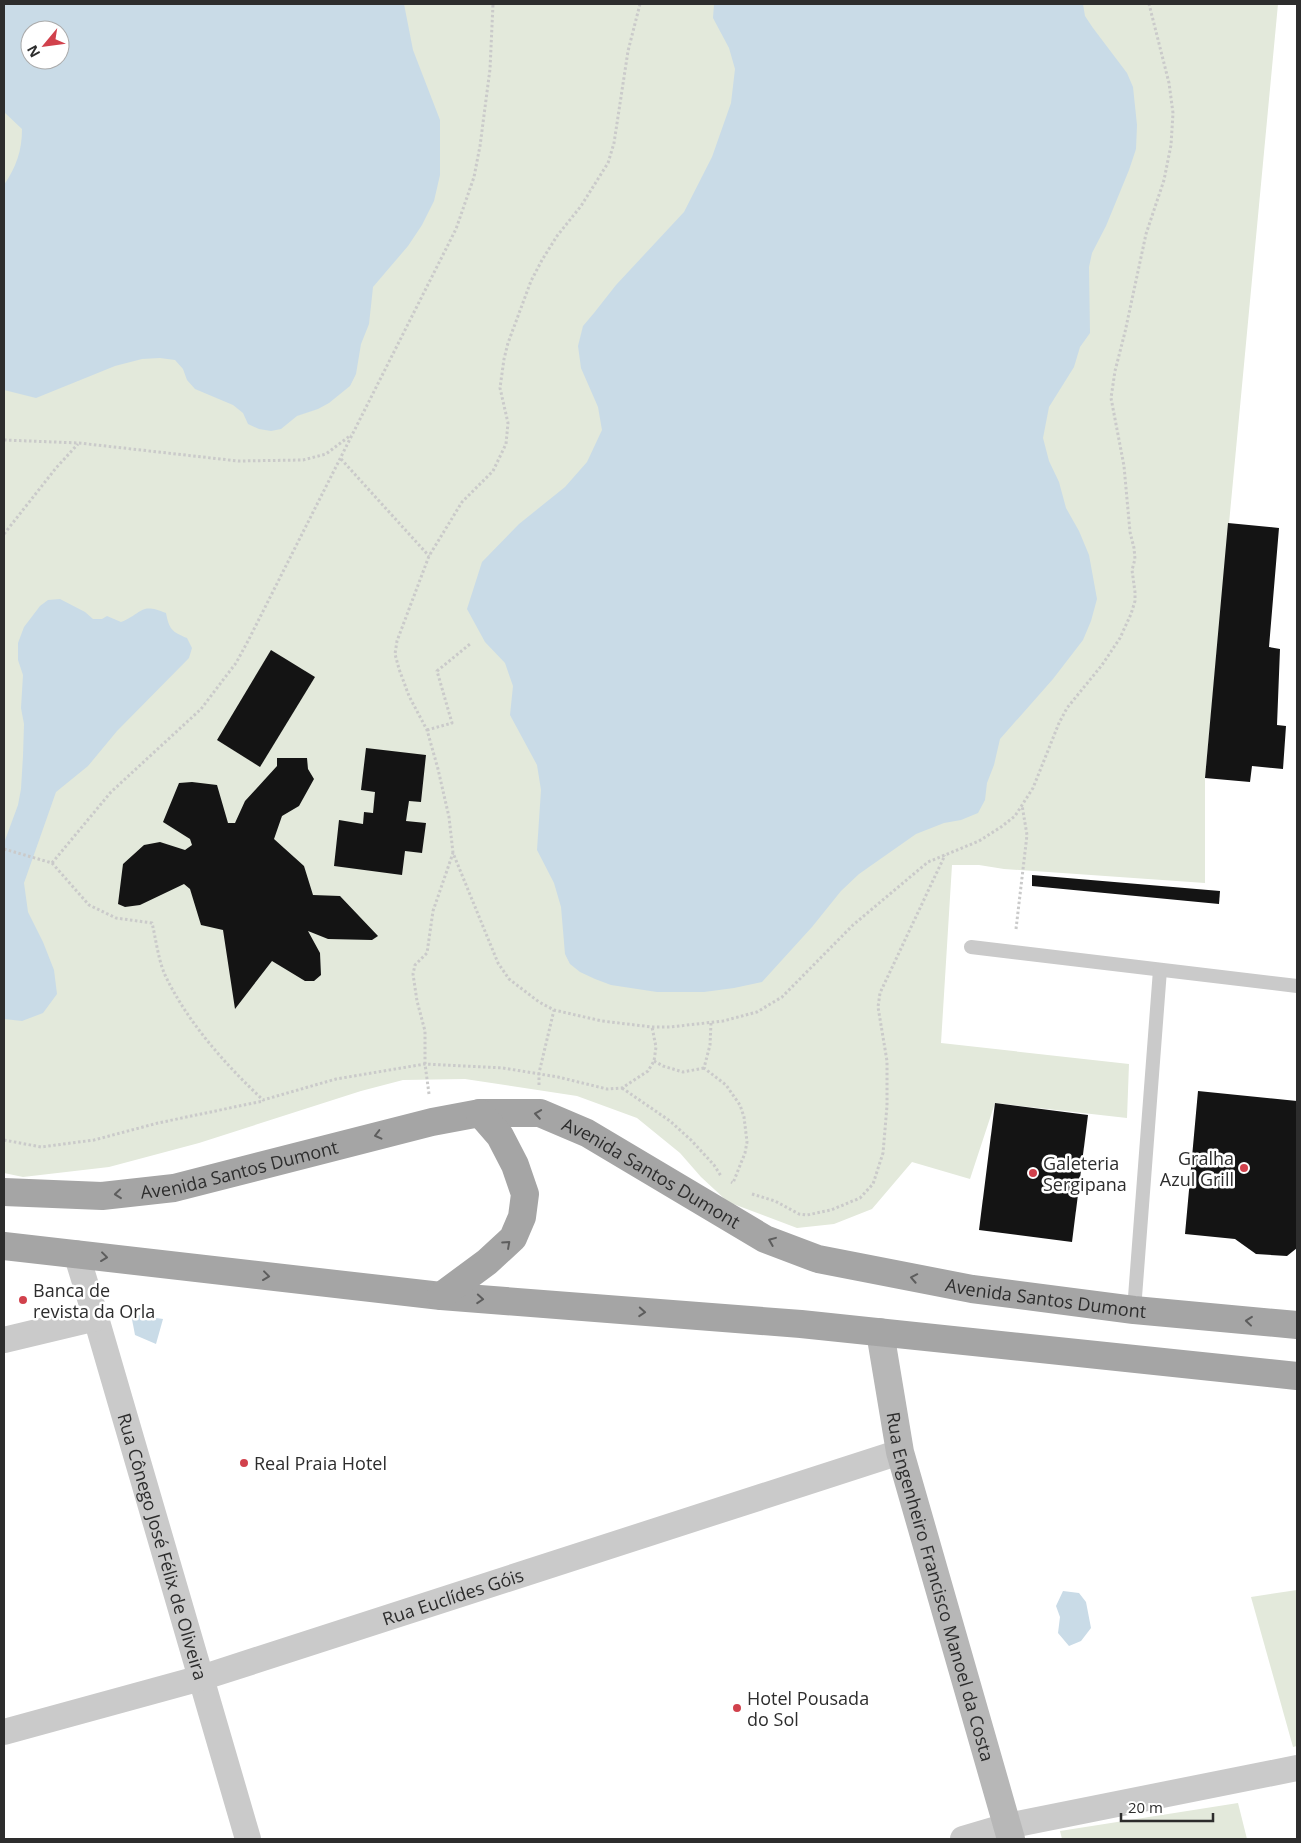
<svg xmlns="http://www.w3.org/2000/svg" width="1301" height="1843" font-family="'Open Sans',sans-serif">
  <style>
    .green { fill: #e3e9db; fill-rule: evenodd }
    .water { fill: #c9dbe7; fill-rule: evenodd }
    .building { fill: #141414 }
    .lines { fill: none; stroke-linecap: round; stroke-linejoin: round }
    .path { stroke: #cacaca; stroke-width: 3; stroke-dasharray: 2.5 2.5; stroke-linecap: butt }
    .lane { stroke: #cacaca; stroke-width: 14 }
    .street { stroke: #cacaca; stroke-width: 26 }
    .secondary { stroke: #b7b7b7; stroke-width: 28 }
    .primary { stroke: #a5a5a5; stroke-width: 28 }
    .oneway { stroke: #5d5d5d }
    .poi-dot { fill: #d1414c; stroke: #fff; stroke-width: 2 }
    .labels { text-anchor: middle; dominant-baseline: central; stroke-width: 5; stroke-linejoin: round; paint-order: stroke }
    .poi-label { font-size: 18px; fill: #2d2d2d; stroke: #fff; text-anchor: start }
    .street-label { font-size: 18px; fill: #2d2d2d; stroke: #fff }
  </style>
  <rect width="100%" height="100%" fill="#fff"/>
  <g class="green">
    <path d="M4,4h1274l-73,774v105l-201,-14 -25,-4h-27l-11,178 188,21 -2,54 -132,-15 -25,76 -58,-17 -40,47 -38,15 -37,4 -69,-26 -27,-25 -21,-24 -43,-35 -60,-22 -112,-17 -62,1 -42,11 -162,52 -90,24 -86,10 -19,-4zM30,30h30v30h-30z"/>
    <path d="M1297,1590v156l-4,1 -42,-150z"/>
    <path d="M1238,1803l9,36h-185l-2,-8z"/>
  </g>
  <g class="water">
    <path d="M4,4h400l9,46 27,70v55l-6,26 -12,24 -14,21 -35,41 -4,37 -8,20 -5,30 -6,12 -21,17 -11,6 -21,7 -16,13 -10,2 -12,-2 -11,-5 -5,-11 -10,-8 -38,-16 -8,-9 -4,-11 -8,-9 -15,-2 -18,1 -27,7 -79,32 -32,-8v-205c12,-18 18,-34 18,-56l-18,-17zM30,30h30v30h-30z"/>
    <path d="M714,4h369l2,12 8,12 34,45 6,14 4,38 -1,24 -7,21 -23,56 -14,27 -3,14 1,66 -10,14 -6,20 -25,40 -6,31 6,23 10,21 7,26 13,23 10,24 8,44 -6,22 -8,19 -30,39 -53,60 -6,26 -7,18 -2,17 -7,13 -17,7 -17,3 -28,11 -57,40 -18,17 -29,36 -50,55 -28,6 -30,4h-47l-46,-7 -16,-6 -15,-7 -10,-8 -5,-10 -4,-47 -7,-24 -17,-33 4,-60 -4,-25 -27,-50 3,-29 -8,-23 -20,-21 -18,-33 15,-47 37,-38 46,-37 22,-25 15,-32 -4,-23 -17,-39 -3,-22 5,-20 11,-13 22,-28 68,-73 28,-55 19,-54 4,-34 -6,-21 -16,-30z"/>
    <path d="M60,599l25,13 8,7h9l5,-3 14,6c22,-9 19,-20 45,-9 3,16 6,19 21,25l5,10 -3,10 -72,73 -29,35 -32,26 -32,91 4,29 15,30 11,28 3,24 -14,19 -21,8 -18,-2v-176l14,-38 3,-16 2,-33 1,-32 -3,-16 2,-33 -5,-15v-17l6,-16 16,-21 8,-6z"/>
    <path d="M131,1314l32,5 -7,25 -21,-9z"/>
    <path d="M1063,1591l16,2 7,9 5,26 -10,13 -12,5 -11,-13 2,-16 -4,-11z"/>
  </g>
  <g class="building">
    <path d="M1228,523l51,5 -10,119 11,2 -3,76 9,1 -3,43 -31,-3 -2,16 -45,-4z"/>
    <path d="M271,650l44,27 -55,90 -43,-27z"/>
    <path d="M366,748l60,7 -5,47 -12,-1 -3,20 20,2 -4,30 -17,-2 -3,24 -68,-9 5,-46 24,4 1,-12 9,1 2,-21 -14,-2z"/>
    <path d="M277,758h30l1,11 6,10 -15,27 -17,10 -8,23 30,27 9,29 27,1 38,40 -6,4 -44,-1 -20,-8 12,22 1,22 -7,6h-9l-33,-20 -37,48 -12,-79 -22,-5 -11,-36 -6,-5 -44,21 -15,2 -7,-3 5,-40 21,-19 16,-3 25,8 7,-5 -2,-6 -27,-17 16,-39 13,-1 25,3 11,38h7l10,-22 32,-35z"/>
    <path d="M1032,875l188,16 -1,13 -187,-18z"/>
    <path d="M1198,1091l99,10v147l-10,8 -31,-2 -21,-15 -50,-5z"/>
    <path d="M995,1103l93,12 -16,127 -93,-12z"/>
  </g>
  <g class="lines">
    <g class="path">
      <path d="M640,4l-12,47 -14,92 -6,20 -27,43 -24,30 -15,24 -11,21 -23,62 -4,16 -4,29 8,35 -2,21 -13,27 -31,31 -33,54 -32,85 -2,13 4,15 10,27 18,34 11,39 11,48 4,36 45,110 11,16 30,23 15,8 48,11 50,6h18l53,-6 34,-9 25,-15 71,-72 75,-63 51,-21 22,-14 14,-11 18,-28 26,-65 8,-15 35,-43 18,-27 11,-24 4,-13v-9l-3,-22 3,-11 -1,-11 -4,-16 -6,-66 -13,-68 4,-27 10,-39 21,-98 18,-54 7,-35 2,-32 -4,-30 -20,-79"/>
      <path d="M4,440l75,3 159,18 65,-1 23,-6 25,-19"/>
      <path d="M341,459l88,97"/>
      <path d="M4,534l52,-66 22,-24"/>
      <path d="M427,730l25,-7 -15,-52 33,-27"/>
      <path d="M4,849l48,14 37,42 27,13 36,5c4,16 6,36 13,52 23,48 60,89 98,125l73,-21 89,-15 78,4 55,9 49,12 15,-1 26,-17 6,-10 2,-14 -4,-20"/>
      <path d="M52,863l59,-71 90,-83 35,-46 12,-22 208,-412 18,-52 6,-31 10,-77 3,-65"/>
      <path d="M1016,929l11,-94 -5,-30"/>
      <path d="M711,1023l-1,22 -6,23 22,17 14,20 4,12 3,25 -2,11 -12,30 -2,-1"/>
      <path d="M654,1061l9,5 20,6 21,-4"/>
      <path d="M539,1085v-12l15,-63"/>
      <path d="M622,1088l48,33 21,19 23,25 7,11"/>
      <path d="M429,1094l-4,-30v-33l-8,-30 -4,-27 2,-9 12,-12 6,-42 20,-58"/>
      <path d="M4,1140l37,7 53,-7 64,-17 105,-22"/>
      <path d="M752,1194l23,7 24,13 8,1 24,-5 29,-12 13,-14 10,-31 4,-47v-45l-9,-54 2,-14 65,-138"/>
    </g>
    <g class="lane">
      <path d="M971,947l326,39"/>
      <path d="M1134,1310l26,-340"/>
    </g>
    <g class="street">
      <path id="s1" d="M76,1253l20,65 152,521"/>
      <path d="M4,1340l92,-22"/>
      <path id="s2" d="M4,1732l197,-54 699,-226"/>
      <path d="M963,1839l44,-13 290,-58"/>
    </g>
    <path class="secondary" id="s3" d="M880,1332l20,120 111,387"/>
    <g class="primary">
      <path id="s4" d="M4,1192l98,4 72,-8 258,-66 48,-9h60l47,20 178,106 53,20 154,30 162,21 163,15"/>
      <path d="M4,1246l437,50 360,28 496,52"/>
      <path d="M441,1296l46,-34 26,-24 9,-21 3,-23 -10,-29 -15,-29 -20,-23"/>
    </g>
  </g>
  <defs><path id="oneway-chevron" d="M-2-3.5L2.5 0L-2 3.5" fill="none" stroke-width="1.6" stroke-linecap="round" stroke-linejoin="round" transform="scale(1.25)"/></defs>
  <g class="oneway">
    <use href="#oneway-chevron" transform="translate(538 1114) rotate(-171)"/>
    <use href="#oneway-chevron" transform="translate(378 1135) rotate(166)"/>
    <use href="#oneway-chevron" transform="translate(118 1194) rotate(174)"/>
    <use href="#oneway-chevron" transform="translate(772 1241) rotate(-158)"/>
    <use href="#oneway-chevron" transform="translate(507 1244) rotate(-42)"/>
    <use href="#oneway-chevron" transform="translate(104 1257) rotate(7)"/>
    <use href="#oneway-chevron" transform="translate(266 1276) rotate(7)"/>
    <use href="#oneway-chevron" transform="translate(914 1278) rotate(-169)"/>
    <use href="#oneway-chevron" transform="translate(480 1299) rotate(4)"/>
    <use href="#oneway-chevron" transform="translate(642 1312) rotate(4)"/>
    <use href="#oneway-chevron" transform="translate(1249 1321) rotate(-174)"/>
  </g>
  <g class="poi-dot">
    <circle cx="1244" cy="1168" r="5"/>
    <circle cx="1033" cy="1173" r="5"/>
    <circle cx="23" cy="1300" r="5"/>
    <circle cx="244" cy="1463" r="5"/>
    <circle cx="737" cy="1708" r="5"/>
  </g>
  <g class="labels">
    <g class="poi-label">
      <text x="1234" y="1158" text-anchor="end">Gralha<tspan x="1234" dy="21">Azul Grill</tspan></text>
      <text x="1043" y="1163">Galeteria<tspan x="1043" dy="21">Sergipana</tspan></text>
      <text x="33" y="1290">Banca de<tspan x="33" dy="21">revista da Orla</tspan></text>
      <text x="254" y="1463">Real Praia Hotel</text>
      <text x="747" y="1698">Hotel Pousada<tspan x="747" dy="21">do Sol</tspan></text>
    </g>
    <g class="street-label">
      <text stroke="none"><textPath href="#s4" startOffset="238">Avenida Santos Dumont</textPath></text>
      <text stroke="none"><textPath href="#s4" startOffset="672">Avenida Santos Dumont</textPath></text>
      <text stroke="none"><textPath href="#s4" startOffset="1092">Avenida Santos Dumont</textPath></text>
      <text stroke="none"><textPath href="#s1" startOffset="306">Rua Cônego José Félix de Oliveira</textPath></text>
      <text stroke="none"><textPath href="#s3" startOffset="262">Rua Engenheiro Francisco Manoel da Costa</textPath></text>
      <text stroke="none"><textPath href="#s2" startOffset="469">Rua Euclídes Góis</textPath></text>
    </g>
  </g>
  <rect width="1301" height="1843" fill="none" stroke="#2d2d2d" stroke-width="10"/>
  <g transform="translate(45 45) rotate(241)"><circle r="24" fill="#ffffff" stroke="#ababab"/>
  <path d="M0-4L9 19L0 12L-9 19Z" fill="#d1414c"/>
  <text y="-8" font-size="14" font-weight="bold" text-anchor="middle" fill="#2d2d2d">N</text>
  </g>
  <path d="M1121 1813v8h92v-8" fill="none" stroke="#2d2d2d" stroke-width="2.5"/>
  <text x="1128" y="1813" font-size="15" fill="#2d2d2d" stroke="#ffffff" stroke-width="4" paint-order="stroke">20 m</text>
</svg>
